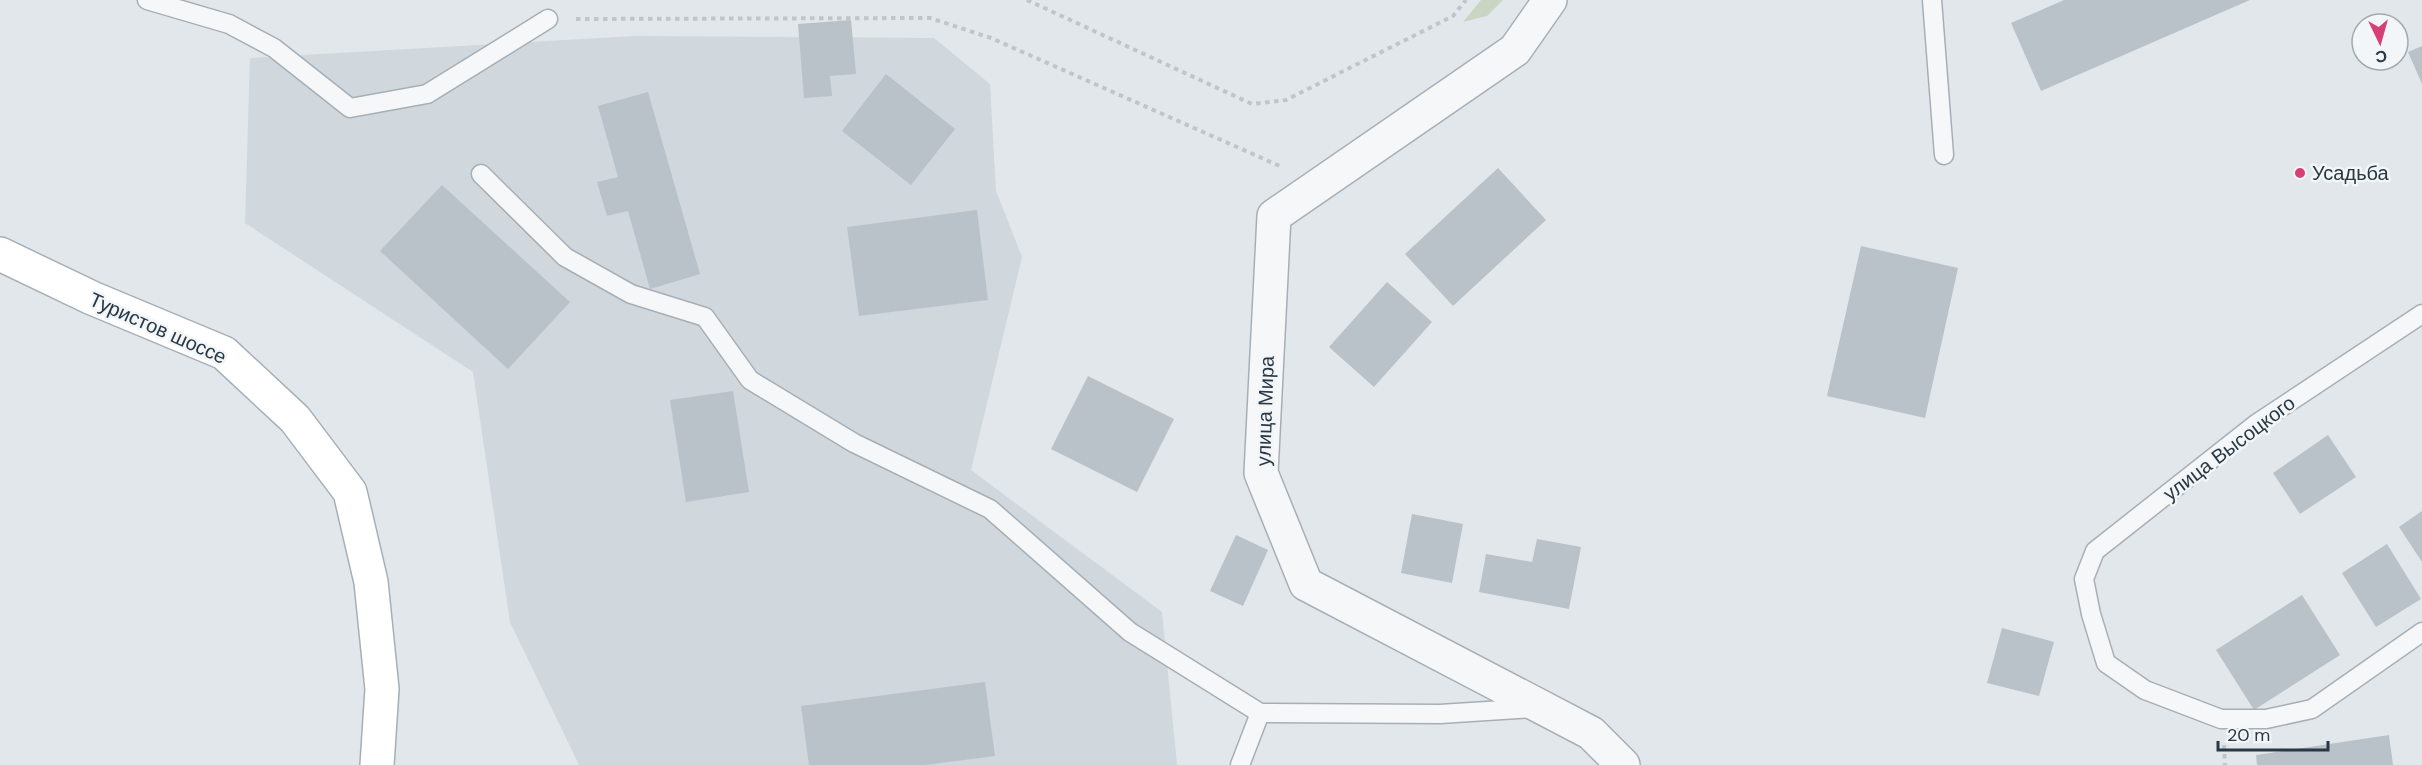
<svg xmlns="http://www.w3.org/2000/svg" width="2422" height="765" font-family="'DM Sans',sans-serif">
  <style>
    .built { fill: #d0d7dd }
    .green { fill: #cbd6c2 }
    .building { fill: #b9c2c9 }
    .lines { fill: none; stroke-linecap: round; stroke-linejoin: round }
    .service-casing { stroke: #a7afb6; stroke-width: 21 }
    .minor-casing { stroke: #a7afb6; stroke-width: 36 }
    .secondary-casing { stroke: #a7afb6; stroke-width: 36 }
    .path { stroke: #c0c5ca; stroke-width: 4; stroke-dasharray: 4.5 4.5; stroke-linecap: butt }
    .service { stroke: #f5f7f9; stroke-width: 18 }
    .minor { stroke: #f5f7f9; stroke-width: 33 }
    .secondary { stroke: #fff; stroke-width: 33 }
    .poi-dot { fill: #d74074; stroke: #f2f6f8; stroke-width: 2 }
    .labels { text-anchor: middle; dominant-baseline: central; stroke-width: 5; stroke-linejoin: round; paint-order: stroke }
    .poi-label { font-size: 20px; fill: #293844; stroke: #f2f6f8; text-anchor: start }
    .street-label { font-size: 20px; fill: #293844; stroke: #f2f6f8 }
  </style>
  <rect width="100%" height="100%" fill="#e2e7eb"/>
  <path class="built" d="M635,36l299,2 56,46 6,107 26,66 -51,213 191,142 15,153h-598l-69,-143 -37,-250 -228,-149 5,-165z"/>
  <path class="green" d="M1481,0h22l-16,16 -24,6z"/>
  <g class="building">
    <path d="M2064,0h186l-209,91 -30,-68z"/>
    <path d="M851,20l5,54 -26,2 2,20 -28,2 -6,-74z"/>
    <path d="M2422,46v38l-14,-32z"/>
    <path d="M886,74l69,55 -44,56 -69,-54z"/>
    <path d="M648,92l52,182 -50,15 -22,-78 -21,5 -10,-34 21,-5 -20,-71z"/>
    <path d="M1498,168l48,52 -93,86 -48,-52z"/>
    <path d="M442,185l128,117 -62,67 -128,-118z"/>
    <path d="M977,210l11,90 -129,16 -12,-89z"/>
    <path d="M1861,246l97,22 -33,150 -98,-22z"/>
    <path d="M1387,282l45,40 -58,65 -45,-40z"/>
    <path d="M1088,376l86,43 -37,73 -86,-43z"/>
    <path d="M733,391l16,101 -63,10 -16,-102z"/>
    <path d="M2328,435l28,42 -56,37 -27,-41z"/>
    <path d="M2422,511v51l-23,-35z"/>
    <path d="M1412,514l51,10 -11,59 -51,-10z"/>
    <path d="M1236,535l32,15 -25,56 -33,-15z"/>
    <path d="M1537,539l44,8 -12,62 -90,-17 7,-38 46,8z"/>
    <path d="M2387,544l34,55 -45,28 -34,-54z"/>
    <path d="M2302,595l38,60 -86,55 -38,-60z"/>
    <path d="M2002,628l52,14 -15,54 -52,-13z"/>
    <path d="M985,682l10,74 -70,9h-116l-8,-59z"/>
    <path d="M2389,735l4,30h-136l-1,-10z"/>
  </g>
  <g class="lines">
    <defs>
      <g id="service">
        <path d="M147,0l82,24 45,24 76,60 77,-14 121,-75"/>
        <path d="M1932,0l12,155"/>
        <path d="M481,174l84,83 66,37 74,23 45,63 104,63 136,66 140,123 130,81 180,1 95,-6"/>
        <path d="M2422,314l-166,110 -161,127 -11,28 7,35 15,49 39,27 76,29h45l46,-10 110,-77"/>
        <path d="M1240,765l20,-52"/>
      </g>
      <path id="minor" d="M1550,0l-35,50 -241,166 -13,257 45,111 285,149 32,32"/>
      <path id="secondary" d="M0,254l92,44 132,55 71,66 55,73 21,90 11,107 -5,76"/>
    </defs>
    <use href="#service" class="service-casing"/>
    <use href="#minor" class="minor-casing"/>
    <use href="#secondary" class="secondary-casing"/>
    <g class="path">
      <path d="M1027,0l225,104 34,-4 167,-84 13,-16"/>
      <path d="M576,19l354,-1 61,20 291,129"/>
      <path d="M2224,745l1,20"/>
    </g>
    <use href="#service" class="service"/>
    <use href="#minor" class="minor"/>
    <use href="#secondary" class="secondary"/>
  </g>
  <circle class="poi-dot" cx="2300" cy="173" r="6"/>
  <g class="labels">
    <g class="poi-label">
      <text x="2312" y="173">Усадьба</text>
    </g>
    <g class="street-label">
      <text transform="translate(158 328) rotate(24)">Туристов шоссе</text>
      <text transform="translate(1265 411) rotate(-88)">улица Мира</text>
      <text transform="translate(2229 448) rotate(-37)">улица Высоцкого</text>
    </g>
  </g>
  <g transform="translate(2380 42) rotate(175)"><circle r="28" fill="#f2f6f8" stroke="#a2aab0" stroke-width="1.5"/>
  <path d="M0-4.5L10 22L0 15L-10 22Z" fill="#d74074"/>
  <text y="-9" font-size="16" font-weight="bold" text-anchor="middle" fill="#293844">С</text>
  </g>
  <path d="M2218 741v9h110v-9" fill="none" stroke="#293844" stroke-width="3"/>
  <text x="2227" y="741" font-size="18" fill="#293844" stroke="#f2f6f8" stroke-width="4.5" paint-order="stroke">20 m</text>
</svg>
